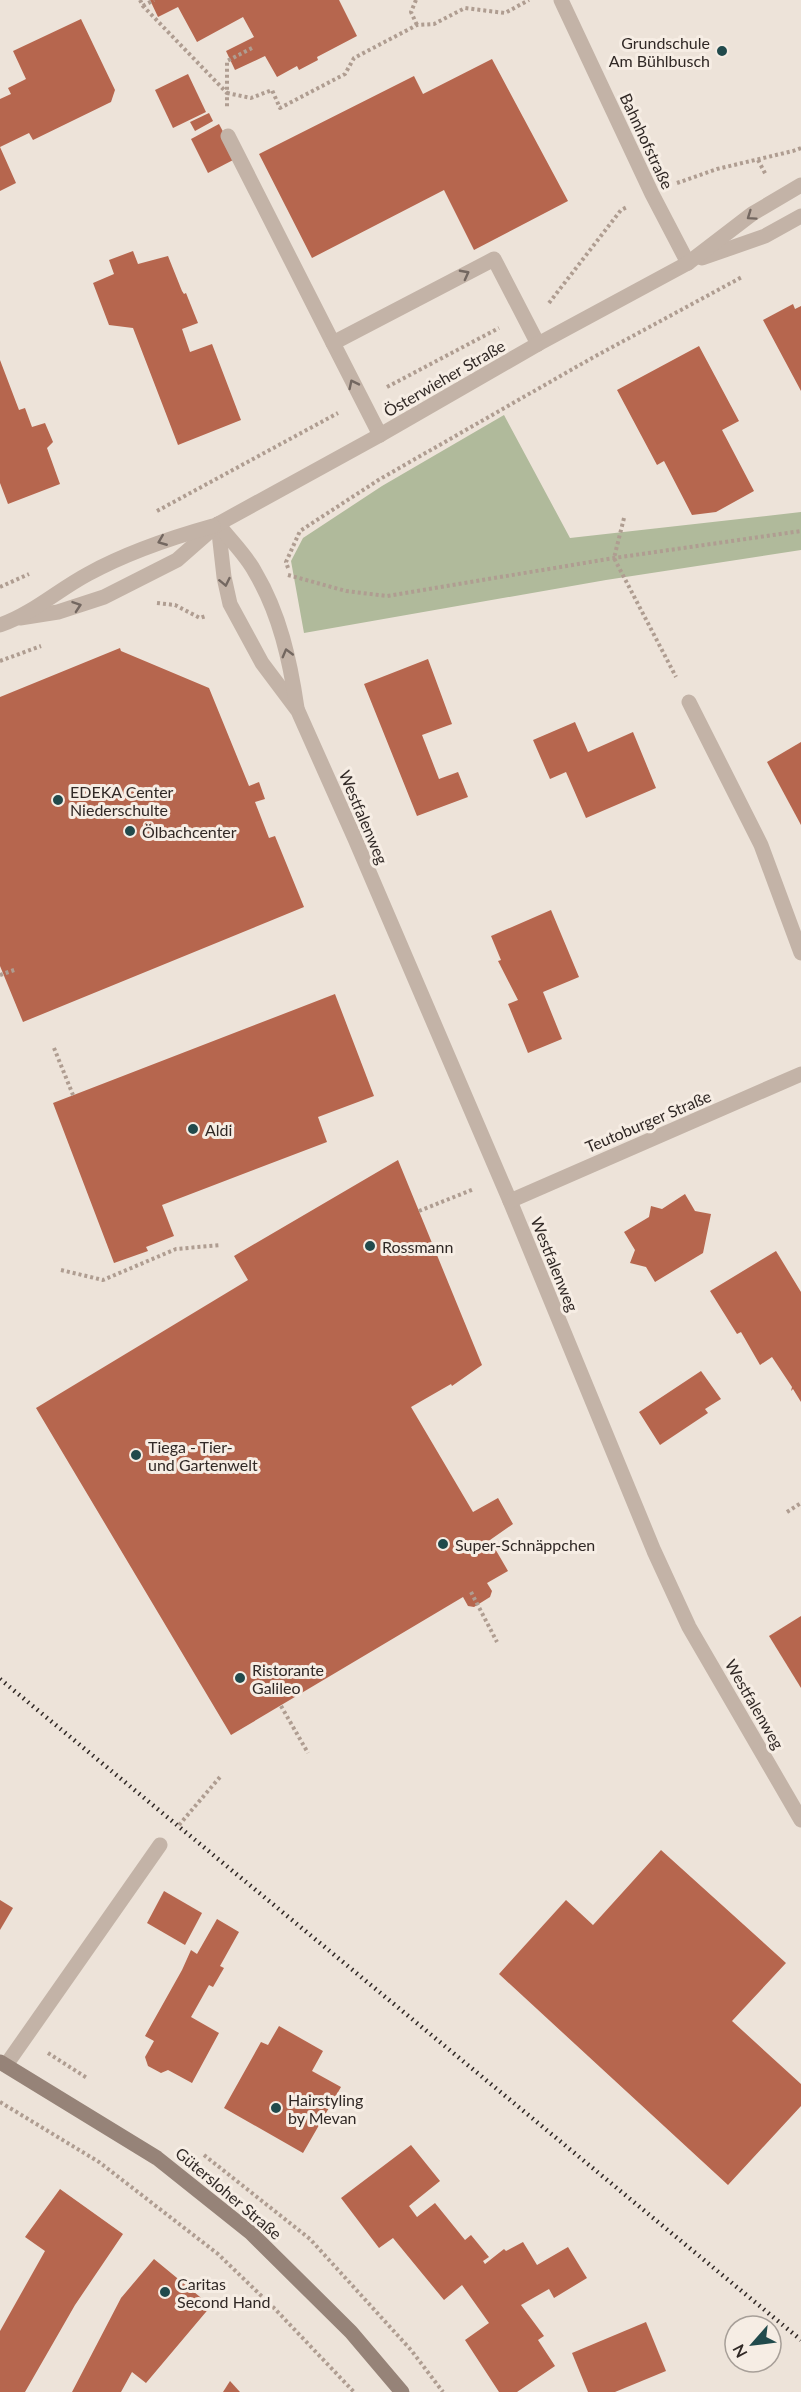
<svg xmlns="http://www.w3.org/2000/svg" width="801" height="2392" font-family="Lato,sans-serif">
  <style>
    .green { fill: #b0ba9b }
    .building { fill: #b6664e }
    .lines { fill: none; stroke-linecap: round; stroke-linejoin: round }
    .path { stroke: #af9d91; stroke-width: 4; stroke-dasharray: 3 3; stroke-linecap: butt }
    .service { stroke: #c3b3a7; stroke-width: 15 }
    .minor { stroke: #c3b3a7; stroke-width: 15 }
    .tertiary { stroke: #c3b3a7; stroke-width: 15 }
    .secondary { stroke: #968378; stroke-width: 15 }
    .rail { stroke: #312926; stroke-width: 4.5; stroke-dasharray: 1.5 4.5; stroke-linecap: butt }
    .oneway { stroke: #736760 }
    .poi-dot { fill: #214a4c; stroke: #f6ede4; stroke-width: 2 }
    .labels { text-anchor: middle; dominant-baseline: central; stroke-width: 6; stroke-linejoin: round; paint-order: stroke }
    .poi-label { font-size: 16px; fill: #312926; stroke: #f6ede4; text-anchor: start }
    .street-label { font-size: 16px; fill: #312926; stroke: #f6ede4 }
  </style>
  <rect width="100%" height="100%" fill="#ede3d9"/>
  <path class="green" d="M504,415l66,123 231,-26v38l-195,30 -302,53 -13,-72 12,-23 79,-52z"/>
  <g class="building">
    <path d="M150,0h189l18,36 -40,21 1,3 -19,10 -2,-4 -20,11 -12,-21 -30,14 -9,-19 28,-14 -11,-20 -46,25 -19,-35 -20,10z"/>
    <path d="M81,19l34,71 -4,12 -78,38 -4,-7 -29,14 16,36 -16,8v-92l11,-5 -3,-6 18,-9 -13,-28z"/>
    <path d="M492,59l76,142 -94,49 -30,-60 -132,68 -53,-104 155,-78 9,18z"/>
    <path d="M188,74l18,38 -33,16 -18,-38z"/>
    <path d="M209,113l4,8 -18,10 -5,-9z"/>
    <path d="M219,124l18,34 -29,15 -17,-34z"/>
    <path d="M133,251l5,13 30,-8 14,35 2,3 2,-1 12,30 -16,6 8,23 22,-8 29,76 -63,25 -45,-117 -24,-3 -16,-42 21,-9 -5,-14z"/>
    <path d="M793,304l2,5 6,-3v85l-38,-71z"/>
    <path d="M699,346l40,75 -17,9 32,61 -38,21 -24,3 -28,-54 -7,4 -40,-75z"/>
    <path d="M0,360l19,50 6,-2 7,19 13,-4 8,19 -6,6 13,36 -52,20 -8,-21z"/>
    <path d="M120,648l1,3 88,37 40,98 10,-4 6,17 -10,3 14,36 6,-2 29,71 -281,115 -23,-56v-269z"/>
    <path d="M428,659l24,65 -30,11 17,44 19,-7 10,25 -51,19 -53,-132z"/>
    <path d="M575,722l13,30 45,-20 23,56 -70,30 -20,-46 -16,7 -17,-39z"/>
    <path d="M801,742v83l-34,-63z"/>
    <path d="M551,910l28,67 -36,15 19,47 -34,14 -20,-49 10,-4 -20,-39 3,-1 -10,-24z"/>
    <path d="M335,994l39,102 -56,21 9,25 -165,63 12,31 -28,11 2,4 -34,12 -61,-160z"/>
    <path d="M398,1160l84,205 -30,21 -1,-2 -40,23 62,105 25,-14 15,26 -23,16 18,31 -21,12 5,8 -2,6 -16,10 -6,-1 -5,-9 -232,138 -195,-327 212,-128 -14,-24z"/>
    <path d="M685,1194l10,17 16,3 -8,39 -48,29 -9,-15 -16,-4 5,-13 -11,-18 25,-15 2,-11 11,3z"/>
    <path d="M776,1251l25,41v110l-8,-13 -2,2 1,-4 -20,-30 -12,8 -19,-33 -4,2 -27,-43z"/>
    <path d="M701,1371l20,28 -16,10 3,4 -48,32 -21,-33z"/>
    <path d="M801,1616v72l-32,-52z"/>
    <path d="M661,1850l125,113 -54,58 69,63v22l-73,79 -229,-211 67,-74 27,25z"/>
    <path d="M164,1891l38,22 -17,32 -38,-22z"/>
    <path d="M0,1900l13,8 -13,22z"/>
    <path d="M217,1919l22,13 -19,34 4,2 -11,19 -4,-2 -18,32 28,16 -27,50 -24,-13 -7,3 -13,-7 -3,-9 9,-16 -9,-5 37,-66 9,-20 6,4z"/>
    <path d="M279,2026l44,25 -11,20 29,16 -38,66 -79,-45 37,-66 7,3z"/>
    <path d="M411,2145l29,36 -31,25 8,11 18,-14 30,37 6,-5 18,22 -6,4 2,3 19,-15 2,2 17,-9 14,23 31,-18 19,31 -33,20 -5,-9 -28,16 23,31 -6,4 17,26 -38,26h-18l-34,-52 24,-17 -27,-38 -18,15 -51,-62 -14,10 -38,-50z"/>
    <path d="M60,2189l63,45 -48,71 -50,87h-25v-61l45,-80 -20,-14z"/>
    <path d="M154,2259l57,47 -65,77 -14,-11 -11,20h-49l49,-94z"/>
    <path d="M646,2322l20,49 -51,21h-27l-16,-39z"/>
    <path d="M230,2381l10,11h-17z"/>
  </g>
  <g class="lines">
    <g class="path">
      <path d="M140,0l3,6 84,87v15"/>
      <path d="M416,0l-5,12 6,13"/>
      <path d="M143,6l11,-6"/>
      <path d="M252,48l-25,13v32l24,5 21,-8 8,18 65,-34 9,-16 63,-33 17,-1 31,-16 40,5 24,-13"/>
      <path d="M758,160l8,15"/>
      <path d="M677,183l40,-14 76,-18 8,-3"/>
      <path d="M549,303l72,-93 6,-3"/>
      <path d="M387,387l112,-59"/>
      <path d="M157,511l181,-98"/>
      <path d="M624,518l-10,40 62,119"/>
      <path d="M288,568l-2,-6 14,-31 80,-52 212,-121 150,-81"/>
      <path d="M288,575l58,16 41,5 227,-38 187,-27"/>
      <path d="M0,587l29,-13"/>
      <path d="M157,603l18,2 25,13 6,-2"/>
      <path d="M0,661l41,-15"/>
      <path d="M0,975l17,-6"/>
      <path d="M54,1048l19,47"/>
      <path d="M419,1211l55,-22"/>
      <path d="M61,1270l42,10 73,-31 45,-4"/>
      <path d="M787,1512l14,-9"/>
      <path d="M471,1592l26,50"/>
      <path d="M281,1706l27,47"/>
      <path d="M179,1825l41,-48"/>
      <path d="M48,2053l39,25"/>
      <path d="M0,2102l99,60 119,92 57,55 79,83"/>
      <path d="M204,2155l106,84 101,111 32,42"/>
    </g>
    <g class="service">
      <path d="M228,136l105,207"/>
      <path d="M380,435l-47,-92 161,-84 44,85"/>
      <path d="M6,2065l154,-220"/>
    </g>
    <g class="minor">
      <path d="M561,0l91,194 36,69"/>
      <path d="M218,524l6,53 6,27 32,59 36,48 57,128 155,362 144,350 35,76 112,193"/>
      <path d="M218,524c12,16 28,31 37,48 25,42 35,89 42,136"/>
      <path d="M689,702l72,143 40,108"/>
      <path d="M510,1201l291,-127"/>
    </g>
    <g class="tertiary">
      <path d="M702,258l63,-22 36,-20"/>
      <path d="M20,618l38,-6 46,-15 73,-37 41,-36 162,-89 158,-91 150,-81 64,-49 49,-29"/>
      <path d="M0,625c32,-11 58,-35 88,-51 40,-22 82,-36 125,-48"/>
    </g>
    <path class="secondary" d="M0,2062l157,96 94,75 100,99 51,60"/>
    <path class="rail" d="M0,1679l801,661"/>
  </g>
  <defs><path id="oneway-chevron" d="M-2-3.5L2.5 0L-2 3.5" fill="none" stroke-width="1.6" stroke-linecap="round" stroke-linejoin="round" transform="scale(1.5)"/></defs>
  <g class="oneway">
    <use href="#oneway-chevron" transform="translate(751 216) rotate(145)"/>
    <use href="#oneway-chevron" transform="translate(465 274) rotate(-28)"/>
    <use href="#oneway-chevron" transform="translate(353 384) rotate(-116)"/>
    <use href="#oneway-chevron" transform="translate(162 541) rotate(158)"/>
    <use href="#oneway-chevron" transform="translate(225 582) rotate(78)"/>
    <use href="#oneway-chevron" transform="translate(77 606) rotate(-19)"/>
    <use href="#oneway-chevron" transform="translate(287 653) rotate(-105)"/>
  </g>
  <g class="poi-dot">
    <circle cx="722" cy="51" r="6"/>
    <circle cx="58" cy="800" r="6"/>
    <circle cx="130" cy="831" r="6"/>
    <circle cx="193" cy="1129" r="6"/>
    <circle cx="370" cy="1246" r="6"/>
    <circle cx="136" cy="1455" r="6"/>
    <circle cx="443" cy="1544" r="6"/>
    <circle cx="240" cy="1678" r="6"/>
    <circle cx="276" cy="2108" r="6"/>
    <circle cx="165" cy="2292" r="6"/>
  </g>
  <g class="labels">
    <g class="poi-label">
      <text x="710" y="42" text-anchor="end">Grundschule<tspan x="710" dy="18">Am Bühlbusch</tspan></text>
      <text x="70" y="791">EDEKA Center<tspan x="70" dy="18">Niederschulte</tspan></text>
      <text x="142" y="831">Ölbachcenter</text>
      <text x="205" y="1129">Aldi</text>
      <text x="382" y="1246">Rossmann</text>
      <text x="148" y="1446">Tiega - Tier-<tspan x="148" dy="18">und Gartenwelt</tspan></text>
      <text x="455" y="1544">Super-Schnäppchen</text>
      <text x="252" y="1669">Ristorante<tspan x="252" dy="18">Galileo</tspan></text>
      <text x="288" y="2099">Hairstyling<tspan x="288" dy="18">by Mevan</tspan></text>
      <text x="177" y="2283">Caritas<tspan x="177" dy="18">Second Hand</tspan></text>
    </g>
    <g class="street-label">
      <text transform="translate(647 141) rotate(65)">Bahnhofstraße</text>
      <text transform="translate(444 378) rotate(-30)">Österwieher Straße</text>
      <text transform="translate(364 817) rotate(67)">Westfalenweg</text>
      <text transform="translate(648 1121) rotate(-23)">Teutoburger Straße</text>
      <text transform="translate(555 1264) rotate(68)">Westfalenweg</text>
      <text transform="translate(755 1704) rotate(60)">Westfalenweg</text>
      <text transform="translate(229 2193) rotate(40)">Gütersloher Straße</text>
    </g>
  </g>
  <g transform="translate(753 2344) rotate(242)"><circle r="28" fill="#f6ede4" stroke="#a79f98" stroke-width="1.5"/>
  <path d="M0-4.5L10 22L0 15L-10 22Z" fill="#214a4c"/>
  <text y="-9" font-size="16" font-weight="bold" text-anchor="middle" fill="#312926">N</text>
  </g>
</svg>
